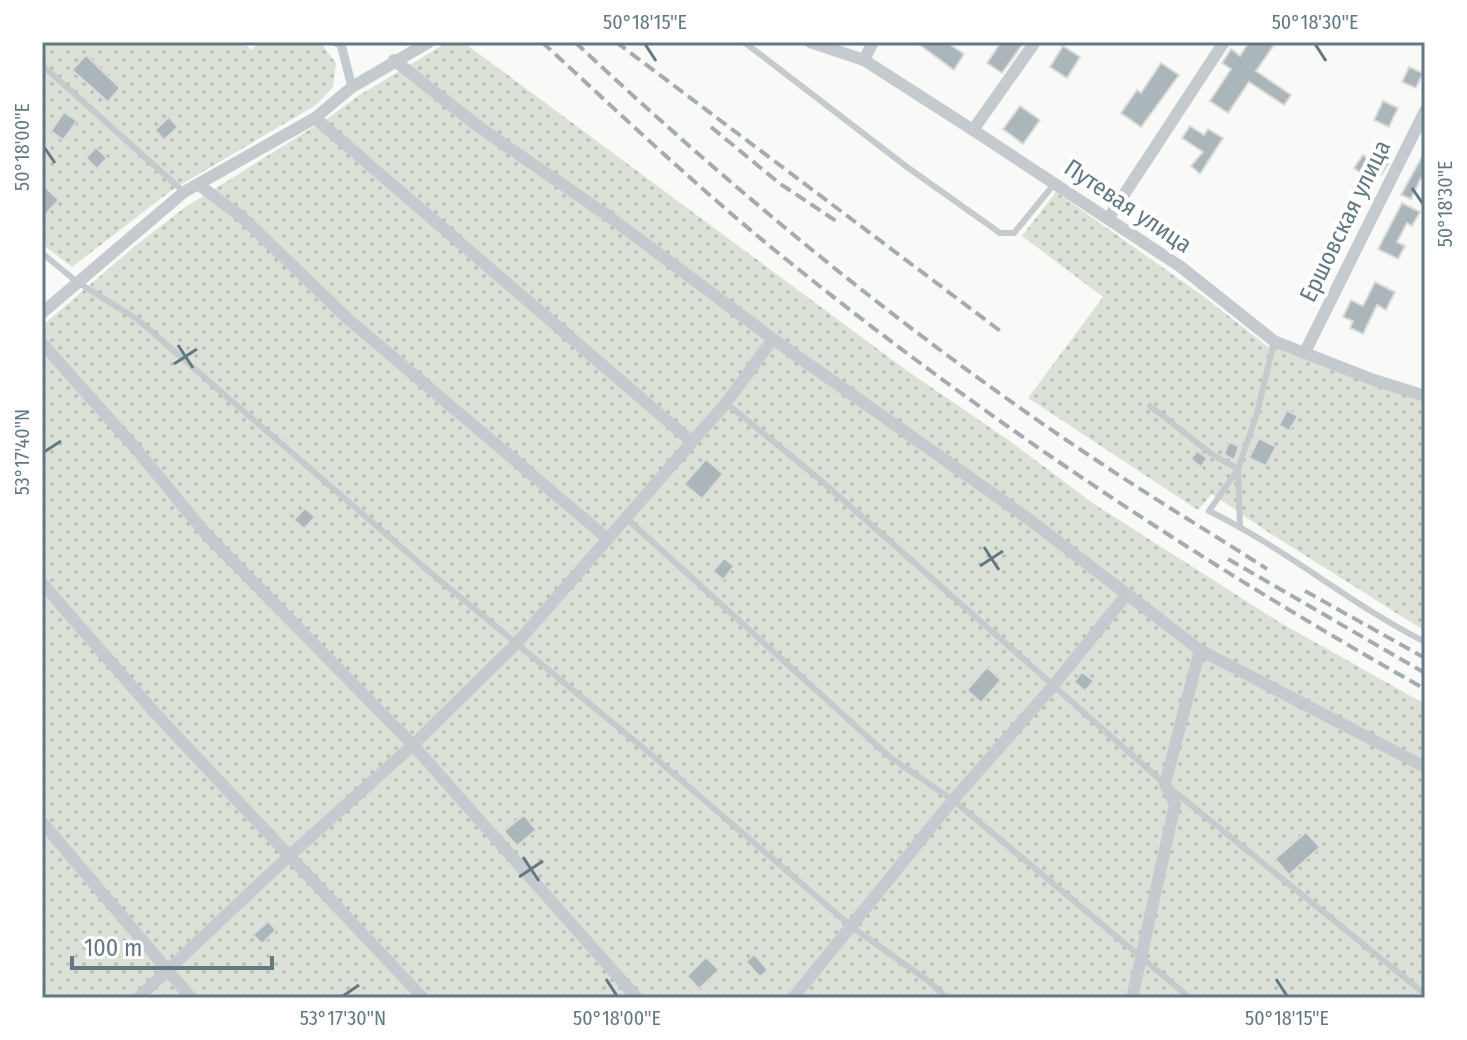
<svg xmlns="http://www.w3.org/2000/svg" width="1467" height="1040" font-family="'Fira Sans Condensed',sans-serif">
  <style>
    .grass { fill: url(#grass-dots) }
    .building { fill: #aab6ba; stroke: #dbdbd9; stroke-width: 2 }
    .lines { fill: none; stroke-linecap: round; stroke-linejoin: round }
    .service { stroke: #c4cacd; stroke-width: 6 }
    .pedestrian { stroke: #c4cacd; stroke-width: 9 }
    .minor { stroke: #c4cacd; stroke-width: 12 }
    .rail { stroke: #a3acb1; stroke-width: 4; stroke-dasharray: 12 6; stroke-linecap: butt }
    .ticks { fill: none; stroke: #627983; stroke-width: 3 }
    .labels { text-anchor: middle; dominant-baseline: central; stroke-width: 8; stroke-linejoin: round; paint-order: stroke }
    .street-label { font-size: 24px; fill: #627983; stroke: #fff }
    .neatline { fill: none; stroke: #627983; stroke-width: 3 }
    .ticks-label { font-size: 20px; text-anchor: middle; fill: #627983 }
  </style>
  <defs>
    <pattern id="grass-dots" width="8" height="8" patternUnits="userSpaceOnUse" patternTransform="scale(2)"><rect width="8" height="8" fill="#dce1d7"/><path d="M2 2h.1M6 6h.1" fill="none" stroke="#b6bbb4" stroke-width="1.8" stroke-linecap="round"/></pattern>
  </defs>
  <rect width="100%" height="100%" fill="#f9f9f7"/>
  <g class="grass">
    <path d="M42,42h201l8,8 10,-8h54l8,4 13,17 -3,24 -17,18 -144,85 -100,77 -30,-23z"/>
    <path d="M448,42h15l443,328 101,69 87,65 185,118 146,82v294h-1383v-672l93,-80 49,-38 147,-92 27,-20z"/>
    <path d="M1056,192l147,104 64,50 33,8 125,44v233l-160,-101 -53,-36 -14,16 -170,-112 75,-101 -81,-61z"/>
  </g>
  <g class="building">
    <path d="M916,42h30l18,12 -10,16z"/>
    <path d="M1001,42h23l-22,31 -15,-10z"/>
    <path d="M1249,42h27l-20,29 35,24 -7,10 -35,-23 -21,31 -18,-12 21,-32 -9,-6 9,-14 9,7z"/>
    <path d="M1063,46l17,11 -13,21 -17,-11z"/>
    <path d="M86,55l34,33 -12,14 -36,-32z"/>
    <path d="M1161,63l18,12 -38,52 -20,-14 16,-23 4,3z"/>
    <path d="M1409,67l14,6 -7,15 -14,-6z"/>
    <path d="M1383,101l15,7 -9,19 -15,-7z"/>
    <path d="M1020,106l20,14 -17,24 -20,-15z"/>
    <path d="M64,112l13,9 -14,19 -12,-9z"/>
    <path d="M169,117l9,10 -14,13 -9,-10z"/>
    <path d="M1190,126l14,9 4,-6 15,9 -23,36 -9,-8 12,-14 -21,-14z"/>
    <path d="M96,147l11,11 -10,11 -11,-11z"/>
    <path d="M1380,150l12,8 -11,17 -9,-6 -6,8 -12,-9 9,-13 9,7z"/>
    <path d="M1425,151v30l-4,-3 -10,21 -10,-4z"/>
    <path d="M42,184l17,16 -17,18z"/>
    <path d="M1402,203l18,9 -8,14 -5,-3 -10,19 8,4 -7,13 -20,-10z"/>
    <path d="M1375,282l20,10 -9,18 -9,-5 -14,29 -13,-6 3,-7 -10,-4 8,-17 12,6z"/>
    <path d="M1287,410l11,6 -9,15 -10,-6z"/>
    <path d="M1259,438l17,9 -10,19 -17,-8z"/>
    <path d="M1229,442l10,4 -5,14 -10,-6z"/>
    <path d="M1197,451l10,7 -6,9 -10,-8z"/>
    <path d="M706,459l17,15 -21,25 -18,-15z"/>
    <path d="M305,508l10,9 -11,12 -10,-9z"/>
    <path d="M724,558l10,8 -11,14 -10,-9z"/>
    <path d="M987,667l14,13 -20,23 -14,-13z"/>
    <path d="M1082,672l12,9 -9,10 -11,-9z"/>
    <path d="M524,815l12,15 -19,16 -13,-15z"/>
    <path d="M1306,832l14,15 -31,28 -14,-16z"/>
    <path d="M268,921l8,9 -14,14 -9,-9z"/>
    <path d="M754,954l14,16 -8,7 -14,-15z"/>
    <path d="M706,957l13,13 -20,19 -12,-13z"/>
  </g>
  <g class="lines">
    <g class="service">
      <path d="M744,42l163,125 93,66h14l41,-50"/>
      <path d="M42,65l142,127"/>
      <path d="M42,253l35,29 60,37 295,255 221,182 199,171 75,53 20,18"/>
      <path d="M726,403l91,74 348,307 260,210"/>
      <path d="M1150,406l63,49 25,14 19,-56 17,-71"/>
      <path d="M627,519l264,239 62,42 237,198"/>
      <path d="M1240,526l-2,-57 -29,42c76,37 141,93 216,131"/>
    </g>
    <path class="pedestrian" d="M336,42l5,2 11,43"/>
    <g class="minor">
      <path d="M810,42l54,18 109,70 208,137 93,74 100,39 51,16"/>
      <path d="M394,60l85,67 132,91 162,121 253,178 174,133 225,117"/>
      <path d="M864,60l9,-18"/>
      <path d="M315,118l377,324"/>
      <path d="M973,130l62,-88"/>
      <path d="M199,185l44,33 105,101 260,220"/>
      <path d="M1108,219l116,-177"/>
      <path d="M42,313l142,-121 131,-74 37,-31 77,-45"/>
      <path d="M42,343l95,107 69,84 207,211 224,253"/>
      <path d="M1305,352l120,-241"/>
      <path d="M42,583l113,130 268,285"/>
      <path d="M42,822l149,176"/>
      <path d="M138,998l152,-143 123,-110 104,-102 209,-240 47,-64"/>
      <path d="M793,998l160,-198 100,-114 74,-92"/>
      <path d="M1132,998l43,-194 -10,-20 35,-134"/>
    </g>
    <g class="rail">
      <path d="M542,42c77,71 154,144 235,210 202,164 422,310 648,437"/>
      <path d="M575,42c163,153 337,296 524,420 55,37 112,71 168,107"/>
      <path d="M616,42l387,291"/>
      <path d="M711,127l68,56 57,38"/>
      <path d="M1228,559l197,114"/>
      <path d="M1305,591l120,67"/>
    </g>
  </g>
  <path class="ticks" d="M645,44l11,17M1315,44l11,17M44,147l11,16M1412,188l11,16M178,345l15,23M174,364l23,-15M44,452l17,-11M984,547l15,23M980,566l23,-15M523,857l16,24M519,877l24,-16M606,979l11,17M1276,979l11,17M343,996l16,-11"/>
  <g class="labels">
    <g class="street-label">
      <text transform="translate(1128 206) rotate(34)">Путевая улица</text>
      <text transform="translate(1345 221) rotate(-64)">Ершовская улица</text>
    </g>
  </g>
  <rect width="1467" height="1040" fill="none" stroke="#ffffff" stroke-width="88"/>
  <path d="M72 956v12h200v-12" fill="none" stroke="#627983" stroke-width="4"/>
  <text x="84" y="956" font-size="24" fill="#627983" stroke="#ffffff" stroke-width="6" paint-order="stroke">100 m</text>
  <rect x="44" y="44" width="1379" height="952" class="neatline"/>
  <g class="ticks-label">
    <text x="645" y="29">50°18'15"E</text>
    <text x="1315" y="29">50°18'30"E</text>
    <text transform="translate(22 147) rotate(-90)" y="7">50°18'00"E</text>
    <text transform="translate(1445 204) rotate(-90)" y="7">50°18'30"E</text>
    <text transform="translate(22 452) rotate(-90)" y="7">53°17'40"N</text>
    <text x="343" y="1025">53°17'30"N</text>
    <text x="617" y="1025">50°18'00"E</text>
    <text x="1287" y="1025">50°18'15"E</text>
  </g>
</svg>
